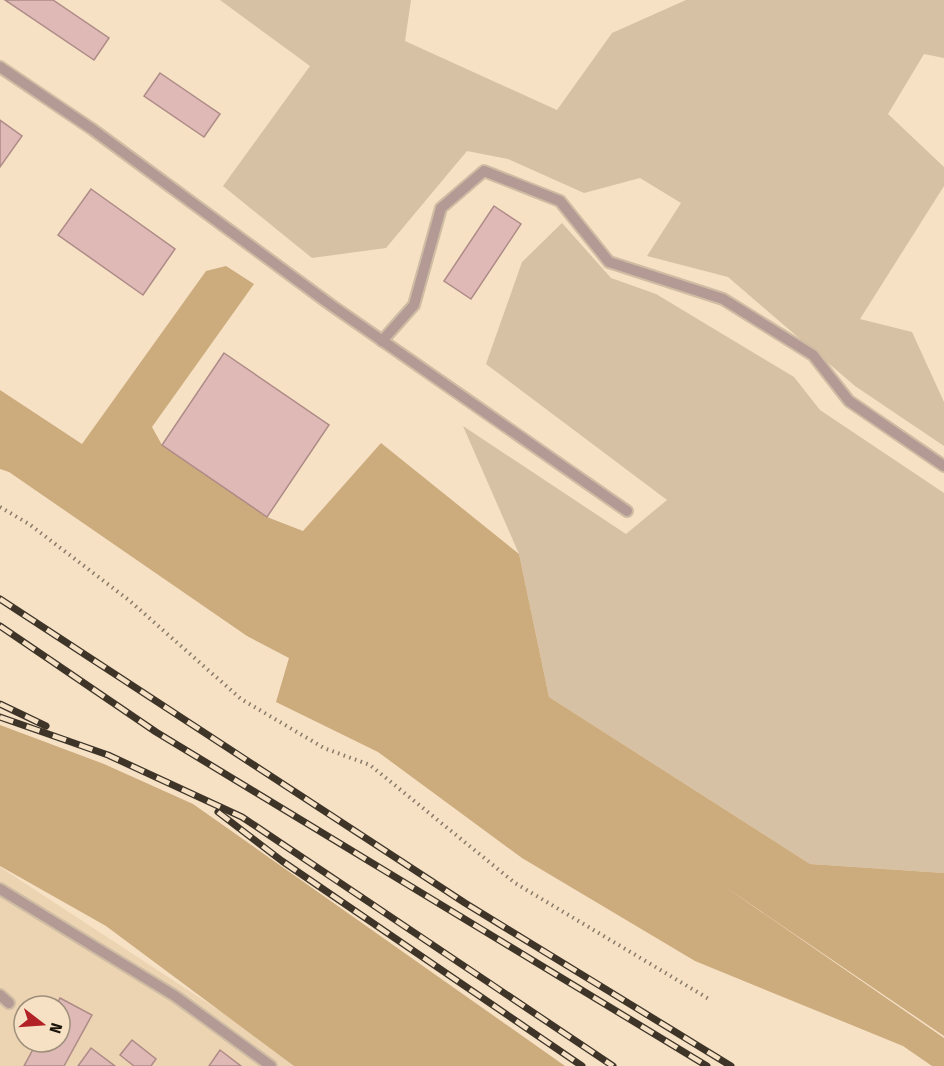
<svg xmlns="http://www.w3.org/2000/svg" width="944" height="1066" font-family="'Fira Sans Condensed',sans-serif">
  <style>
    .built { fill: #ecd3b2; fill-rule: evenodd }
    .green { fill: #d6c1a4 }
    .forest { fill: #ccab7d }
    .building { fill: #deb9b5; stroke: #ae8b87; stroke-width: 1.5 }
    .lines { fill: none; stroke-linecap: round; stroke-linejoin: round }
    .service-casing { stroke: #cebca3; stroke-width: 14 }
    .path { stroke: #897b68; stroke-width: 4; stroke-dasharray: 1.5 4.5; stroke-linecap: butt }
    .service { stroke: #b49a95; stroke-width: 10 }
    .rail-casing { stroke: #3e3528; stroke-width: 7 }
    .rail { stroke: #f6e1c5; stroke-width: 4.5; stroke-dasharray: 14; stroke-linecap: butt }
  </style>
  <rect width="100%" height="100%" fill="#f6e1c5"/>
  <path class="built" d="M0,867l304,199h-304zM24,1006h36v36h-36z"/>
  <g class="green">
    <path d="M220,0h191l-6,41 152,69 55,-77 74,-33h258v58l-20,-4 -36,60 56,53v19l-84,133 52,13 32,70v44l-89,-60 -127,-109 -81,-21 34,-53 -41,-25 -56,15 -76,-34 -41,-8 -81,97 -74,10 -89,-72 87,-120z"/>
    <path d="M562,223l49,55 45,16 138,83 26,33 124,83v380l-134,-9 -261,-167 -30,-143 -56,-128 163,108 41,-34 -181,-136 36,-102z"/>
  </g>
  <g class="forest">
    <path d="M226,266l28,18 -102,143 10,18 105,72 36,14 78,-88 138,111 30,143 261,167 134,9v163l-226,-154 226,156v28h-12l-29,-20 -208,-85 -173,-103 -144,-106 -102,-50 13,-44 -42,-22 -238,-164 -9,-3v-79l82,54 124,-173z"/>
    <path d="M0,725l104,39 89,40 372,262h-271l-188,-140 -106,-60z"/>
  </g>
  <g class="building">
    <path d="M5,0h48l56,38 -15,22z"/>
    <path d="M160,73l60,41 -16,23 -60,-41z"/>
    <path d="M0,120l22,16 -22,31z"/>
    <path d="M91,189l84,60 -32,46 -85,-60z"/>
    <path d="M494,206l27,18 -50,75 -27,-18z"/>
    <path d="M224,353l105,72 -62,92 -105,-72z"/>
    <path d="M60,998l32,17 -28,51h-40l13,-24h23v-36h-4z"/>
    <path d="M132,1040l24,19 -5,7h-17l-14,-11z"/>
    <path d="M91,1048l24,18h-37z"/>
    <path d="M220,1050l21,16h-32z"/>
  </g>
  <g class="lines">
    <defs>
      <g id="service">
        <path d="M0,67l92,62 239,176 296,206"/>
        <path d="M382,341l32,-36 27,-97 43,-37 76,30 49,61 114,37 90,56 36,46 95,65"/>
        <path d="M0,889l175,107 96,70"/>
        <path d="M0,995l9,8"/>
      </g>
    </defs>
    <use href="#service" class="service-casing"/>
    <path class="path" d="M0,507l29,17 101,77 111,98 83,49 46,17 145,118 194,116"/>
    <use href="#service" class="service"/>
    <defs>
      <g id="rail">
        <path d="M0,599l465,304 266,163"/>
        <path d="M0,626l156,106 551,334"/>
        <path d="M0,704l46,22"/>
        <path d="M0,717l108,38 134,62 371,249"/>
        <path d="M218,812l64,49 300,205"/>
      </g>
    </defs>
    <use href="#rail" class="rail-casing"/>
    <use href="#rail" class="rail"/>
  </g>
  <g transform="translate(42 1024) rotate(107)"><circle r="28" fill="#f6e1c5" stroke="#9e8f7a" stroke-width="1.5"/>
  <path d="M0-4.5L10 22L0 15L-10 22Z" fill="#b22125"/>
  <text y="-9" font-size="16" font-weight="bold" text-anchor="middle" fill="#1a1309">N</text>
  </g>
</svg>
